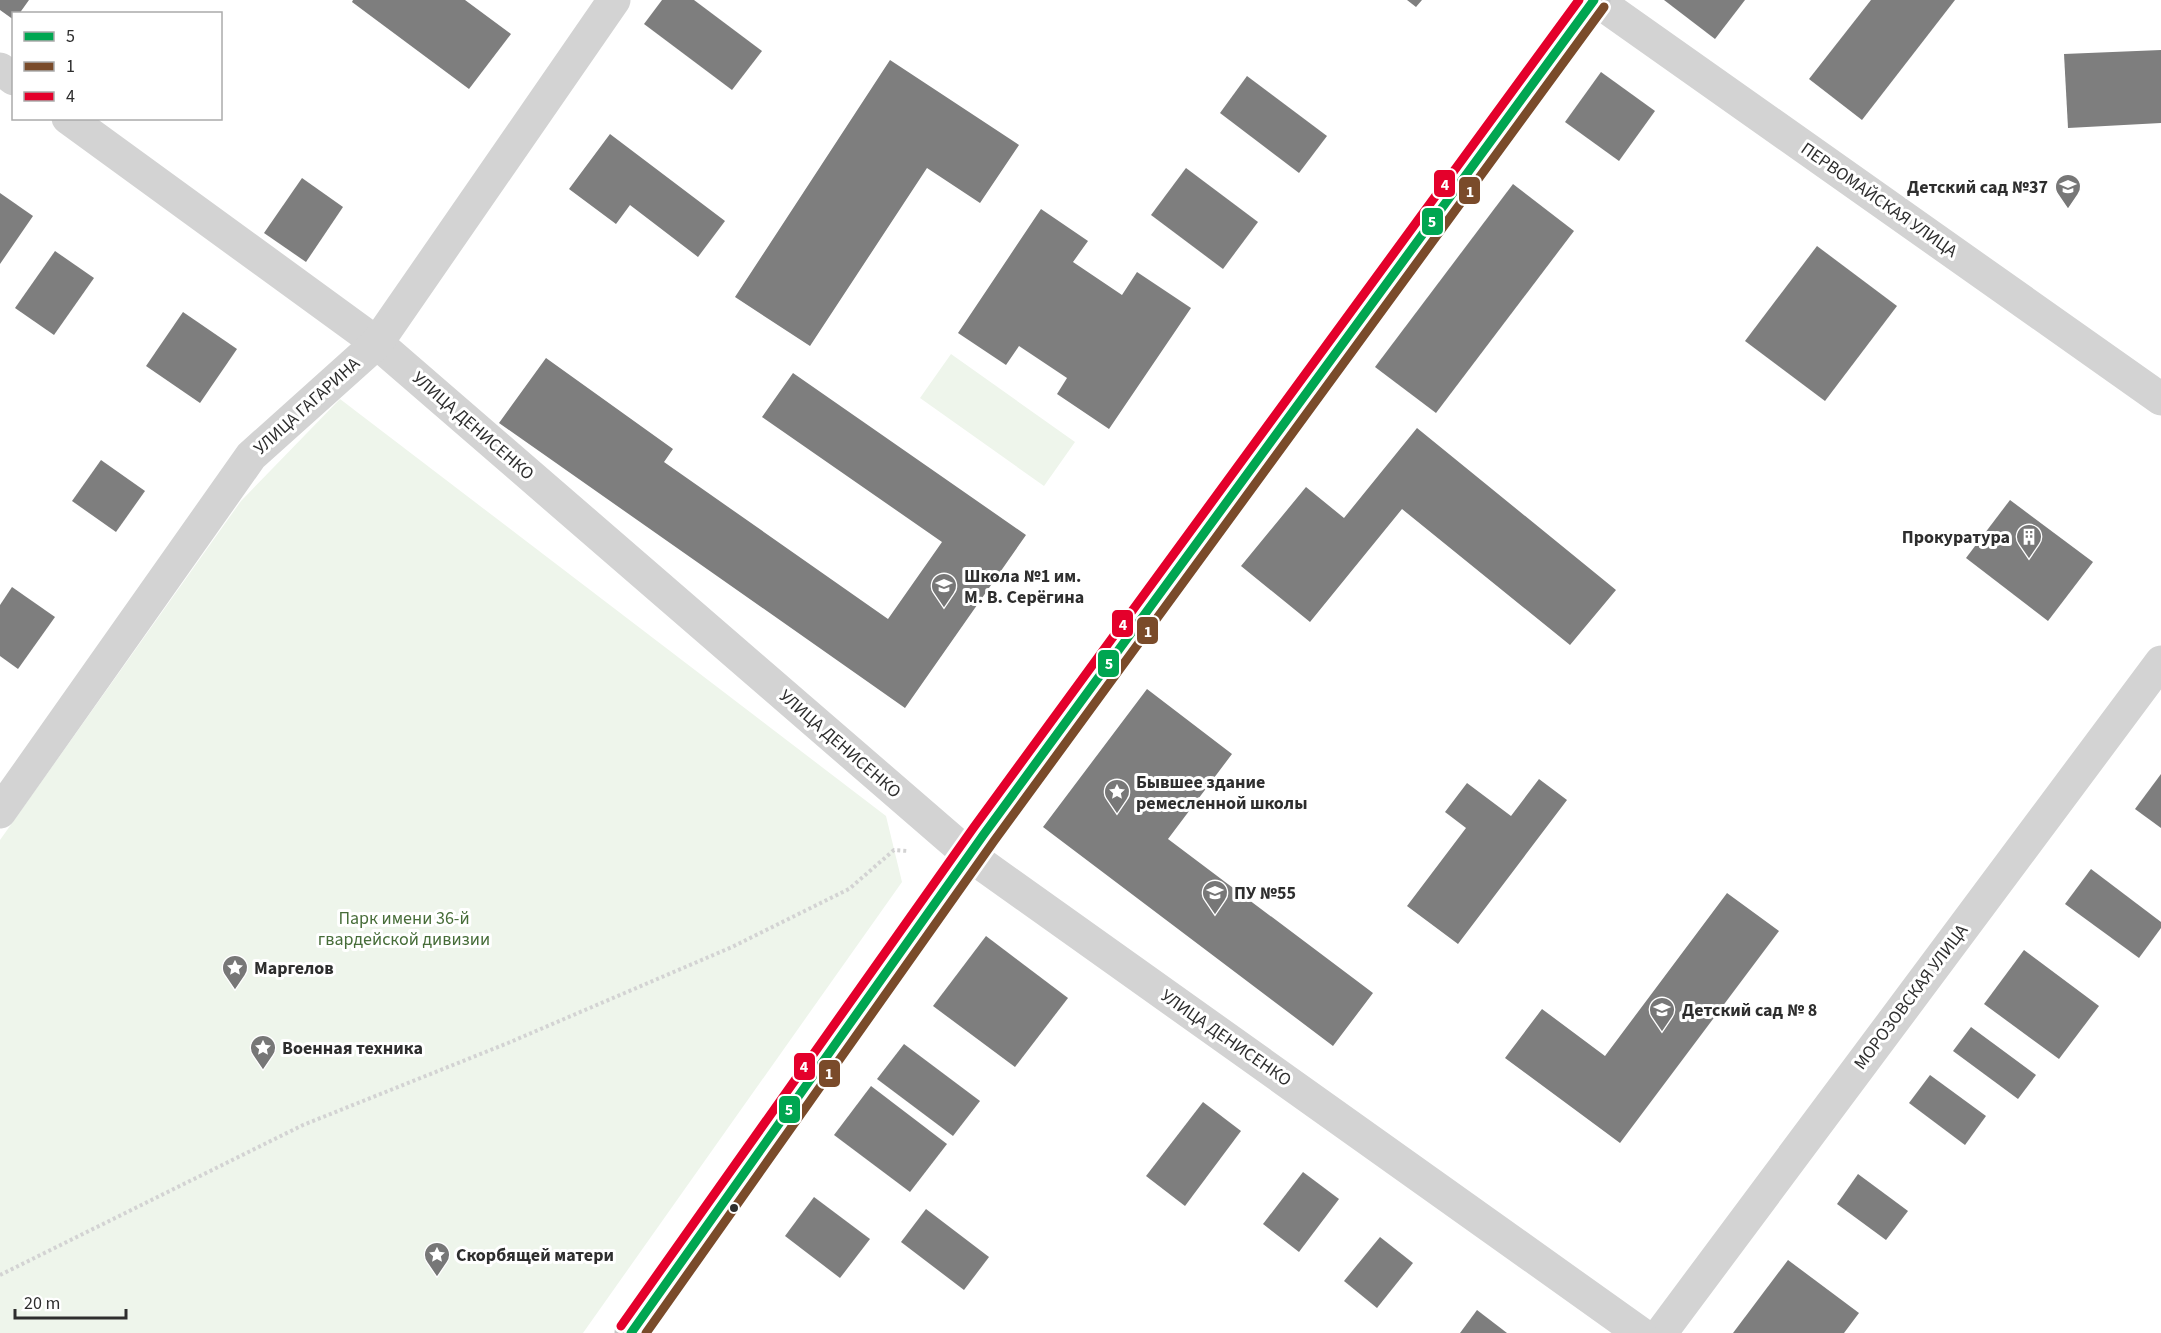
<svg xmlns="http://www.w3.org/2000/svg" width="2161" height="1333" font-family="'Source Sans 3',sans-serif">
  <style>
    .green { fill: #eef5eb }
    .building { fill: #7e7e7e }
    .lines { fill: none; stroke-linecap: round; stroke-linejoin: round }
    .path { stroke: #d3d3d3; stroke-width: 4; stroke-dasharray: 3 3; stroke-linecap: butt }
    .minor { stroke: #d3d3d3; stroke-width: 33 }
    .tertiary { stroke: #d3d3d3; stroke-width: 33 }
    .primary { stroke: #c6c6c6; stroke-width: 33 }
    .bus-1-casing { stroke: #fff; stroke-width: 14 }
    .bus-2-casing { stroke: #fff; stroke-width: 14 }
    .bus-3-casing { stroke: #fff; stroke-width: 14 }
    .bus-1 { stroke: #00a651; stroke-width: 9 }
    .bus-2 { stroke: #7a4b2a; stroke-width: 9 }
    .bus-3 { stroke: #e4002b; stroke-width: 9 }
    .bus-dot { fill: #2e2e2e; stroke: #fff; stroke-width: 2 }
    .labels { text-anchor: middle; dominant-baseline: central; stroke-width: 6; stroke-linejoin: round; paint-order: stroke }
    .poi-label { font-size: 18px; font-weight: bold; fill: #2e2e2e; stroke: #fff; text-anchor: start }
    .street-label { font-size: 18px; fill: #2e2e2e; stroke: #fff }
    .park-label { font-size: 18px; fill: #476d39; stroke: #fff }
    .line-badge { stroke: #fff; stroke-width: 2 }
    .badge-label { font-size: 16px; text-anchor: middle; font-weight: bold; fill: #fff }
  </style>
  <rect width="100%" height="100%" fill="#fff"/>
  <g class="green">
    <path d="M951,354l124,88 -31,44 -124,-88z"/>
    <path d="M340,399l546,417 16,66 -319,451h-583v-493l241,-339z"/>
  </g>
  <g class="building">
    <path d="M0,0h29l-10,14h-5v6l-14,-10z"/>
    <path d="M353,0h112l46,34 -42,55 -117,-87z"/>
    <path d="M662,0h32l68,51 -30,39 -88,-66z"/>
    <path d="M1407,0h15l-6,7z"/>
    <path d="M1664,0h81l-30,39z"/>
    <path d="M1871,0h84l-93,120 -53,-41z"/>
    <path d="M2161,50v73l-93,5 -4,-74z"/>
    <path d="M890,60l129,85 -39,58 -53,-35 -117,178 -75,-49z"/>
    <path d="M1601,72l54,39 -36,50 -54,-39z"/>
    <path d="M1247,76l80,60 -28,37 -79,-60z"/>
    <path d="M610,134l115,87 -27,36 -68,-52 -14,19 -47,-35z"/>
    <path d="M1186,168l72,54 -35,47 -72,-54z"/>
    <path d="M302,178l41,29 -37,55 -42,-29z"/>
    <path d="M1513,184l61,47 -138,182 -61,-46z"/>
    <path d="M0,193l33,23 -33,48z"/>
    <path d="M1041,209l47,32 -15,21 49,33 15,-23 54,36 -82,121 -52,-35 10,-16 -48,-32 -13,19 -48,-32z"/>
    <path d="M1817,246l80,60 -72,95 -80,-60z"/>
    <path d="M55,251l39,27 -40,57 -39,-27z"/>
    <path d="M183,312l54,37 -37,54 -54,-37z"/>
    <path d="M546,358l127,91 -9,13 224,157 54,-77 -180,-125 31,-44 233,162 -121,173 -406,-285z"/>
    <path d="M1417,428l199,162 -46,55 -168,-136 -92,113 -69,-56 65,-79 38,31z"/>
    <path d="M101,460l44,31 -29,41 -44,-31z"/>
    <path d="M2010,500l83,62 -45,59 -82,-63z"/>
    <path d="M12,587l43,30 -37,52 -18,-13v-51z"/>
    <path d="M1147,689l85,65 -64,85 205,154 -40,53 -290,-219z"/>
    <path d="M2161,774v54l-26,-19z"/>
    <path d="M1539,779l28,21 -109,144 -51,-38 59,-78 -21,-16 22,-29 44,33z"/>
    <path d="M2091,869l70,53v6l-22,30 -74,-54z"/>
    <path d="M1727,893l52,38 -159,212 -115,-85 37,-49 63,47z"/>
    <path d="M986,936l82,62 -53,69 -82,-61z"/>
    <path d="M2024,950l75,56 -40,53 -75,-55z"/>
    <path d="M1971,1027l65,48 -18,24 -65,-48z"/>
    <path d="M904,1044l76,57 -27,35 -76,-57z"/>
    <path d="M1930,1075l56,41 -21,29 -56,-42z"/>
    <path d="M871,1086l76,58 -37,48 -76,-57z"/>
    <path d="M1203,1102l38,29 -56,75 -39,-30z"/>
    <path d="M1303,1172l36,27 -40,53 -36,-28z"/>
    <path d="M1858,1174l50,37 -22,29 -49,-36z"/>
    <path d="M814,1197l56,42 -30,39 -55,-42z"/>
    <path d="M926,1209l63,48 -25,33 -63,-48z"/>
    <path d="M1380,1237l33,26 -36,45 -33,-27z"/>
    <path d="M1788,1260l71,53 -15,20h-111z"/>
    <path d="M1477,1310l30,23h-47z"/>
  </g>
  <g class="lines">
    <path class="path" d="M0,1275l303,-150 205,-82 224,-96 117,-58 45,-39 14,1"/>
    <g class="minor">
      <path d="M1596,0l565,399"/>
      <path d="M0,69l14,10"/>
      <path d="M68,118l309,225 592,512"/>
      <path d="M0,812l251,-356 126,-113 237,-343"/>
      <path d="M1661,1333l500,-671"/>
    </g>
    <path class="tertiary" d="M969,855l671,478"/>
    <path class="primary" d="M631,1333l353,-499 610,-834"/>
    <defs>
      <path id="bus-1" d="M631,1333l353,-499 610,-834"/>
      <path id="bus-2" d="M646,1333l348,-492 610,-834"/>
      <path id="bus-3" d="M621,1326l353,-499 605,-827"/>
    </defs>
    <use href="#bus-1" class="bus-1-casing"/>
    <use href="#bus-2" class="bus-2-casing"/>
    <use href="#bus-3" class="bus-3-casing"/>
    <use href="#bus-1" class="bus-1"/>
    <use href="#bus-2" class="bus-2"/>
    <use href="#bus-3" class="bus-3"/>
  </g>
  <defs>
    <symbol id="school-pin" viewBox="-11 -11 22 30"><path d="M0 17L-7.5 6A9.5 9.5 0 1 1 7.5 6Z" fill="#777" stroke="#fff"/><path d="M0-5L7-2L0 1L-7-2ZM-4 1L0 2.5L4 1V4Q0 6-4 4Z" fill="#fff"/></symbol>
    <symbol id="building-pin" viewBox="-11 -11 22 30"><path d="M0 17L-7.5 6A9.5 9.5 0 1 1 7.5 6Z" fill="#777" stroke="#fff"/><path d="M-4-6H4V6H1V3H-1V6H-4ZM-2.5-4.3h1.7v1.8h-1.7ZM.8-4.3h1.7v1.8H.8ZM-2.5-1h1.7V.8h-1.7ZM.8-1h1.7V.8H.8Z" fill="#fff"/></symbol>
    <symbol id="sight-pin" viewBox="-11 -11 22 30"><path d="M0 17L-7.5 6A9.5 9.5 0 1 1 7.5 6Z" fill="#777" stroke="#fff"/><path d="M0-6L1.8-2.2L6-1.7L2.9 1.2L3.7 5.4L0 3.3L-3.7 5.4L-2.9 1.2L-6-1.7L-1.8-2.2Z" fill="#fff"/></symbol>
    <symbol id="university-pin" viewBox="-11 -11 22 30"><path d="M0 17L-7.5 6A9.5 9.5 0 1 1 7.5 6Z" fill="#777" stroke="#fff"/><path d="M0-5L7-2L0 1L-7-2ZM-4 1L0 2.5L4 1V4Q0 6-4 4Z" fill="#fff"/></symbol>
  </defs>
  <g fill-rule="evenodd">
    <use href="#school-pin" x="2053" y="172" width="30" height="40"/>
    <use href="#building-pin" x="2014" y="522" width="30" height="40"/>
    <use href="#school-pin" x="929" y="571" width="30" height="40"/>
    <use href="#sight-pin" x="1102" y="777" width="30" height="40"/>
    <use href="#university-pin" x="1200" y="878" width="30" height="40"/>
    <use href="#sight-pin" x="220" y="953" width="30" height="40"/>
    <use href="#school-pin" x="1647" y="995" width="30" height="40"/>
    <use href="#sight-pin" x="248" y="1033" width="30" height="40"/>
    <use href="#sight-pin" x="422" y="1240" width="30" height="40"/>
  </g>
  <circle class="bus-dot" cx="734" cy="1208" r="5"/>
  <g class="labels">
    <g class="poi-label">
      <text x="2048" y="187" text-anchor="end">Детский сад №37</text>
      <text x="2010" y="537" text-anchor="end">Прокуратура</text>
      <text x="964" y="576">Школа №1 им.<tspan x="964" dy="21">М. В. Серёгина</tspan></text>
      <text x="1136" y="782">Бывшее здание<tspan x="1136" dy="21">ремесленной школы</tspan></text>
      <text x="1234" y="893">ПУ №55</text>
      <text x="254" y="968">Маргелов</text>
      <text x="1682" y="1010">Детский сад № 8</text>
      <text x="282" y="1048">Военная техника</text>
      <text x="456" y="1255">Скорбящей матери</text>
    </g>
    <g class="street-label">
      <text transform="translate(1879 200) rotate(35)">ПЕРВОМАЙСКАЯ УЛИЦА</text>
      <text transform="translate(307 406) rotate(-42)">УЛИЦА ГАГАРИНА</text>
      <text transform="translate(473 426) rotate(41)">УЛИЦА ДЕНИСЕНКО</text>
      <text transform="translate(840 744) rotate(41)">УЛИЦА ДЕНИСЕНКО</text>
      <text transform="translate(1911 997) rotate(-53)">МОРОЗОВСКАЯ УЛИЦА</text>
      <text transform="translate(1226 1038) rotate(35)">УЛИЦА ДЕНИСЕНКО</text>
    </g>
    <g class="park-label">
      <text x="404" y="918">Парк имени 36-й<tspan x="404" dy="21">гвардейской дивизии</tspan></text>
    </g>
  </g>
  <g class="line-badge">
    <rect x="1433" y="169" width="23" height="29" rx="6" fill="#e4002b"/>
    <rect x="1458" y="176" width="23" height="29" rx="6" fill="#7a4b2a"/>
    <rect x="1421" y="207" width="23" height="29" rx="6" fill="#00a651"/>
    <rect x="1111" y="609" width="23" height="29" rx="6" fill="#e4002b"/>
    <rect x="1136" y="616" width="23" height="29" rx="6" fill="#7a4b2a"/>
    <rect x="1097" y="649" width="23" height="29" rx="6" fill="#00a651"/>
    <rect x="793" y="1052" width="23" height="29" rx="6" fill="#e4002b"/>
    <rect x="818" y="1059" width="23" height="29" rx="6" fill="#7a4b2a"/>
    <rect x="778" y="1095" width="23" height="29" rx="6" fill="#00a651"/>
  </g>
  <g class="badge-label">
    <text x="1445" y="190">4</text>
    <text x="1470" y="197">1</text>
    <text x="1432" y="227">5</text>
    <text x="1123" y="630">4</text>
    <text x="1148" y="637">1</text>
    <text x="1109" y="669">5</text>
    <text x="804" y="1072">4</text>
    <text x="829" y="1079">1</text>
    <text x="789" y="1115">5</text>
  </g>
  <rect x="12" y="12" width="210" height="108" fill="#ffffff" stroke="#ababab" stroke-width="1.5"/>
  <rect x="24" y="32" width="30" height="9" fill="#00a651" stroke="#ababab" stroke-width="1.5"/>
  <text x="66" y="42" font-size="18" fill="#2e2e2e">5</text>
  <rect x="24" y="62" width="30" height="9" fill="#7a4b2a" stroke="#ababab" stroke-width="1.5"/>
  <text x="66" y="72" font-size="18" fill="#2e2e2e">1</text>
  <rect x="24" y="92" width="30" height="9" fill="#e4002b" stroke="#ababab" stroke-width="1.5"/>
  <text x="66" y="102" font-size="18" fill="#2e2e2e">4</text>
  <path d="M15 1309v9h111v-9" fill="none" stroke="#2e2e2e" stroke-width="3"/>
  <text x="24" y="1309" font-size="18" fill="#2e2e2e" stroke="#ffffff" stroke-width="4.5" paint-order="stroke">20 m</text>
</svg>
